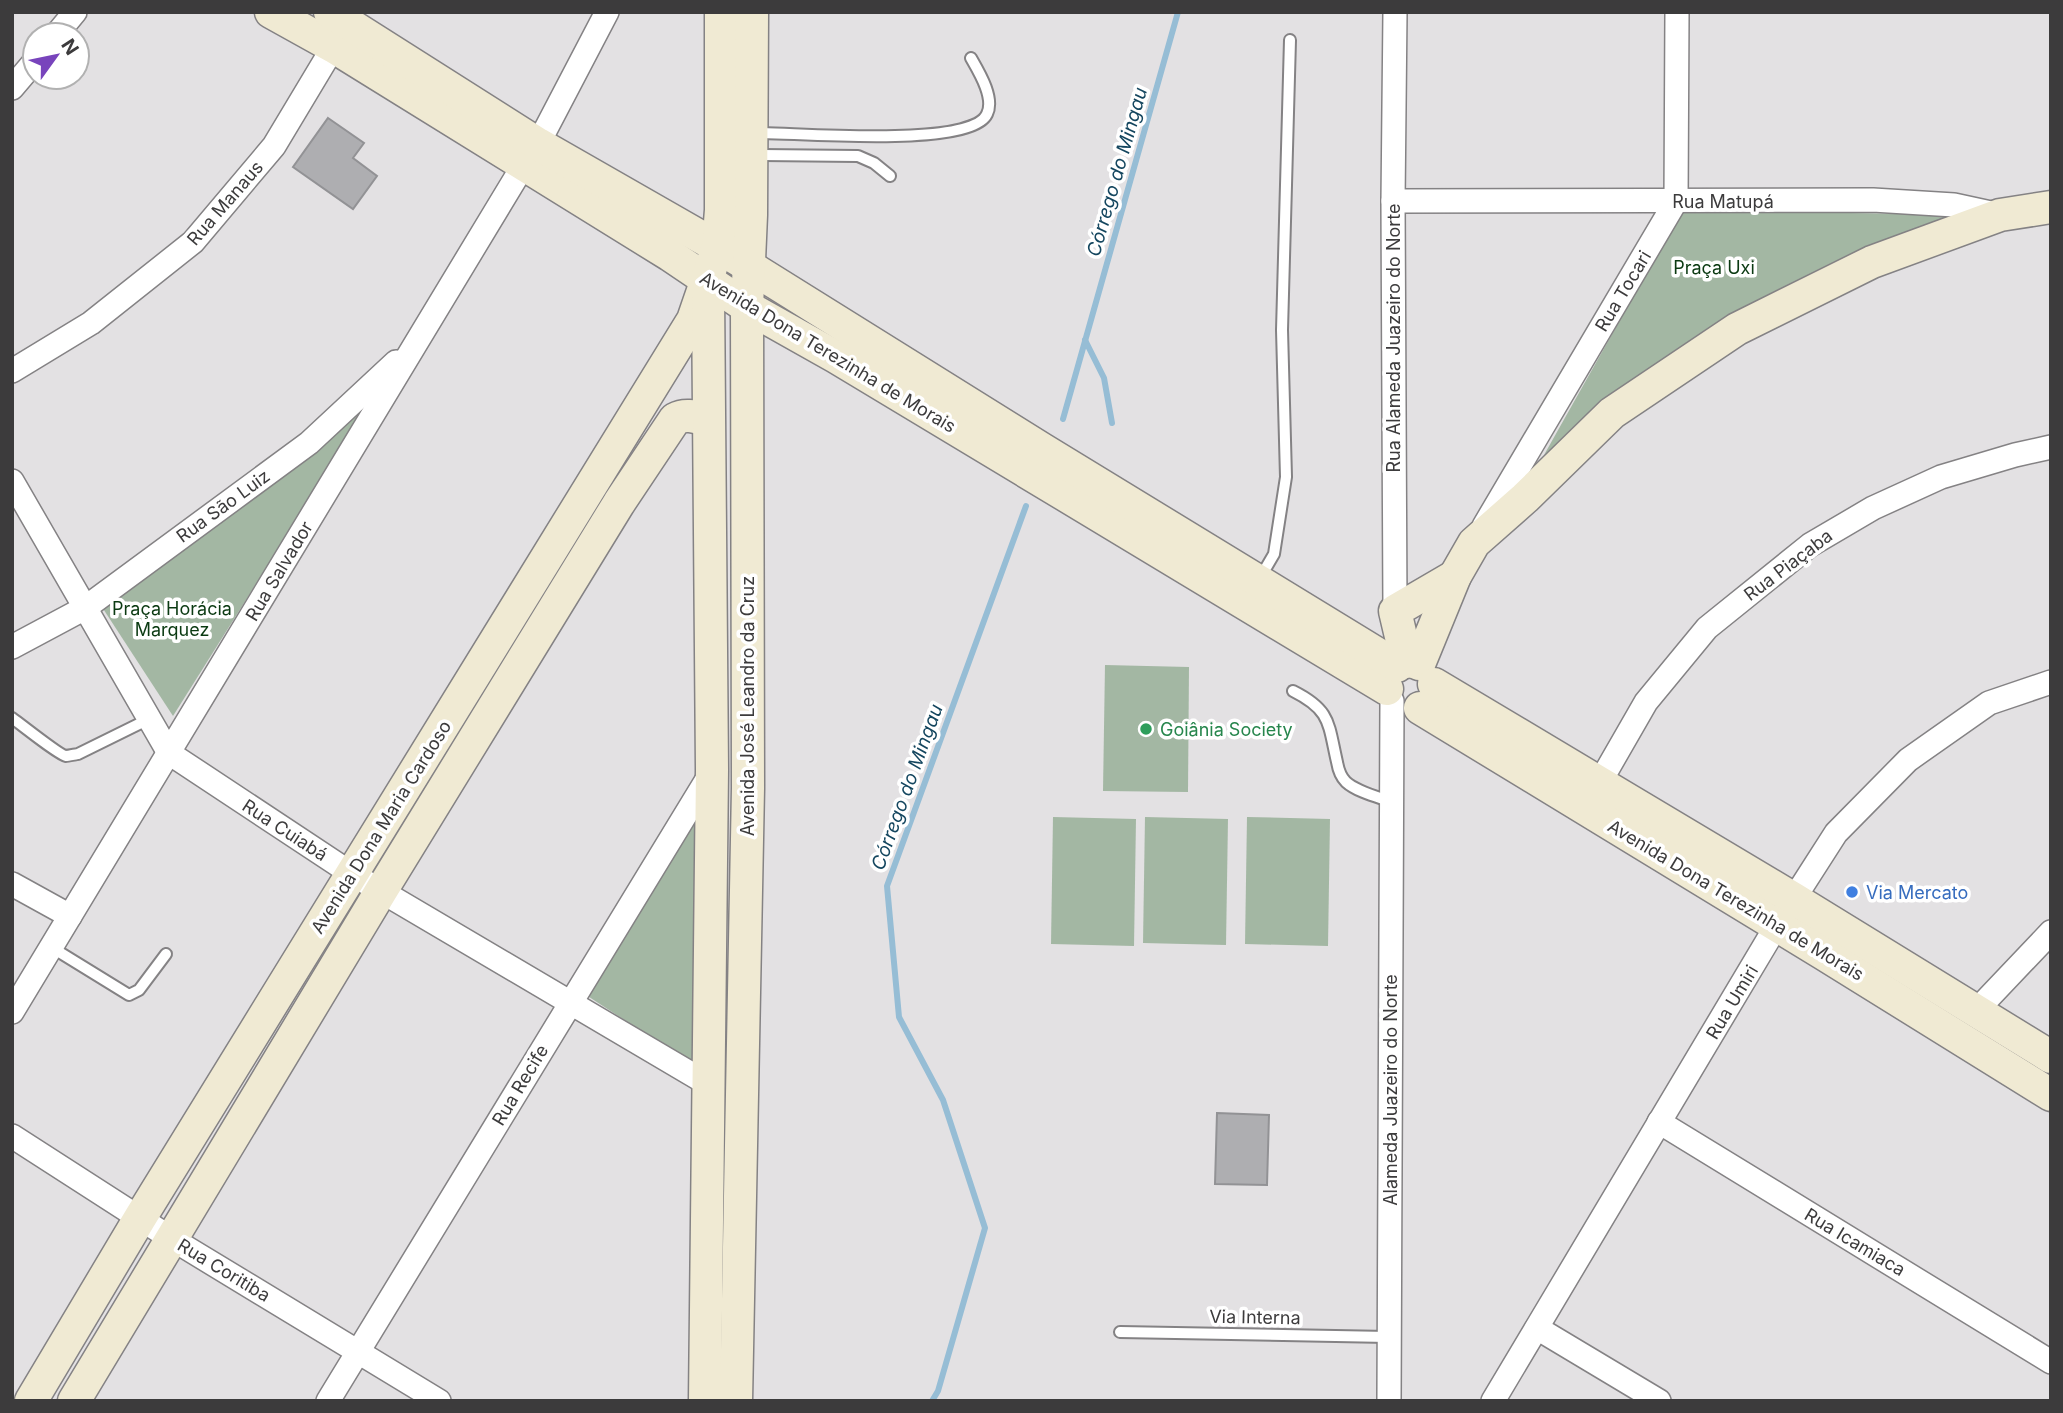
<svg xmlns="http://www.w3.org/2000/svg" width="2063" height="1413" font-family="Inter,sans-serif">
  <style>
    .green { fill: #a3b7a3 }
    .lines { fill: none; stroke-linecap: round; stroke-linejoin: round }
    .stream { stroke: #96bdd5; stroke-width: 6 }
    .building { fill: #aeaeb1; stroke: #929295; stroke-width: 2 }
    .lane-casing { stroke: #848284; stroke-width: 14 }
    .street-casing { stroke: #848284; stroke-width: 26 }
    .secondary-casing { stroke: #848284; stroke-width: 35 }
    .lane { stroke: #fff; stroke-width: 10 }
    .street { stroke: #fff; stroke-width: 23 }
    .secondary { stroke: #f0ead3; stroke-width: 32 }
    .leisure-dot { fill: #2e9e5b; stroke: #fff; stroke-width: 2.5 }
    .shop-dot { fill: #3f7fe0; stroke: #fff; stroke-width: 2.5 }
    .labels { text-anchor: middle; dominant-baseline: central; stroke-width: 7; stroke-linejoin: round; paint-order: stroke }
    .street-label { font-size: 18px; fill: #3c3b3c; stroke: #fff }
    .park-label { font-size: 18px; fill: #0b3a12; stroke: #fff }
    .leisure-label { font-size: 18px; fill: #27864d; stroke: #fff; text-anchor: start }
    .shop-label { font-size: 18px; fill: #366cbe; stroke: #fff; text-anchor: start }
    .water-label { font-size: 19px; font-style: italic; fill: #14465f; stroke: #fff }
  </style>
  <rect width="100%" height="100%" fill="#e3e1e3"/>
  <g class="green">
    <path d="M1682,210l287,5 -302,143 -123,97z"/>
    <path d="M385,379l-212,337 -73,-112z"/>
    <path d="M1105,665l84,2 -1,125 -85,-1z"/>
    <path d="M699,810l2,260 -118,-77z"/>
    <path d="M1053,817l83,2 -2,127 -83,-2z"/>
    <path d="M1145,817l83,2 -2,126 -83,-2z"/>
    <path d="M1247,817l83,2 -2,127 -83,-2z"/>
  </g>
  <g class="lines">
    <g class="stream">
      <path d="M1085,340l19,38 8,45"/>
      <path d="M1063,419l115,-407"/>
      <path d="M932,1401l6,-10 47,-163 -42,-128 -44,-83 -12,-131 139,-380"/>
    </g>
  </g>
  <g class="building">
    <path d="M328,118l36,25 -11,15 24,18 -24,33 -60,-42z"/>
    <path d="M1217,1113l52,2 -2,70 -52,-1z"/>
  </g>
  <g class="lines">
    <defs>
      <g id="lane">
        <path d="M754,133c38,-1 217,16 233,-19 8,-16 -8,-42 -16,-56"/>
        <path d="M754,155l104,1 16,7 16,13"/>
        <path d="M1260,578l14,-24 12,-77 -4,-147 8,-290"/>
        <path d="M1293,691c38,19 35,32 44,71 1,6 4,15 9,20 11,10 32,15 46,20"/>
        <path d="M12,718c10,7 47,37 54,38 2,0 11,-2 12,-2l71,-35"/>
        <path d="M51,947l78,48 10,-5 27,-36"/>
        <path d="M1120,1332l268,5"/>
      </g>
      <g id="street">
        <path d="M56,35l19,-23"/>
        <path d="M12,88l23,-27"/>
        <path d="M538,144l69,-132"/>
        <path d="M1393,201l480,-1 81,5 46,10"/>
        <path d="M12,371l79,-48 102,-81 81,-96 66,-110"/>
        <path d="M12,481l157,272 183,121 358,211"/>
        <path d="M1484,526l192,-325 1,-189"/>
        <path d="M1395,611l-2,-410 2,-189"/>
        <path d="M12,647l73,-39 224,-165 87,-81"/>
        <path d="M1600,782l46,-80 61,-74 103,-83 63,-37 68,-31 74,-22 36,-8"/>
        <path d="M12,884l58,32"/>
        <path d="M1976,1011l75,-79"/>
        <path d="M12,1012l511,-846"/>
        <path d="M1659,1122l392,240"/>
        <path d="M12,1136l160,103 267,162"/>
        <path d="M1537,1328l122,73"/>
        <path d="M328,1401l383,-628"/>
        <path d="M1389,1401l3,-700"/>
        <path d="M1493,1401l284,-476 59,-92 72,-73 81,-57 62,-21"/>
      </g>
      <g id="secondary">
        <path d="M271,12l63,35 336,208 77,52 89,50 551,332"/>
        <path d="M330,12l208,132 180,103 324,202 355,217"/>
        <path d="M1407,662l-12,-51 60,-35"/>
        <path d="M1419,664l36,-88 19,-33 51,-45 87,-85 125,-84 135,-67 128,-47 51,-8"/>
        <path d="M1434,684l360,215 257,158"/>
        <path d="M1420,708l404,246 227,141"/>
        <path d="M31,1401l109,-183 553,-898 25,-73 3,-37v-198"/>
        <path d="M74,1401l307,-510 238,-388 56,-84c11,-6 21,-2 33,1"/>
        <path d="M705,1401l7,-631 -4,-478"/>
        <path d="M736,1401l12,-613 -1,-481 4,-92 1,-203"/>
      </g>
    </defs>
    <use href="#lane" class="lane-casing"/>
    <use href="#street" class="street-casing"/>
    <use href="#secondary" class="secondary-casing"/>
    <use href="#lane" class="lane"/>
    <use href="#street" class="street"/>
    <use href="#secondary" class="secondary"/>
  </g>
  <circle class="leisure-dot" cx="1146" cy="729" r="7"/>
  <circle class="shop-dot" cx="1852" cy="892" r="7"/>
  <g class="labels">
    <g class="street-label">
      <text x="1723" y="201">Rua Matupá</text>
      <text transform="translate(225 203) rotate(-49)">Rua Manaus</text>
      <text transform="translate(1623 291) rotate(-59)">Rua Tocari</text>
      <text transform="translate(1393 338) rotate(-90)">Rua Alameda Juazeiro do Norte</text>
      <text transform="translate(828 352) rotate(31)">Avenida Dona Terezinha de Morais</text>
      <text transform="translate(223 506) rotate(-36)">Rua São Luiz</text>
      <text transform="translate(1788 565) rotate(-37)">Rua Piaçaba</text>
      <text transform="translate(279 571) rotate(-59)">Rua Salvador</text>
      <text transform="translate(747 706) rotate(-90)">Avenida José Leandro da Cruz</text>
      <text transform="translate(381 827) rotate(-58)">Avenida Dona Maria Cardoso</text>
      <text transform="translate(285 830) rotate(33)">Rua Cuiabá</text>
      <text transform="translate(1736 900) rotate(31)">Avenida Dona Terezinha de Morais</text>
      <text transform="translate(1732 1002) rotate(-59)">Rua Umiri</text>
      <text transform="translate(520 1085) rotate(-59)">Rua Recife</text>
      <text transform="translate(1390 1090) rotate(-90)">Alameda Juazeiro do Norte</text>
      <text transform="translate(1855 1242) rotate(31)">Rua Icamiaca</text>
      <text transform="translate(224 1270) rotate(31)">Rua Coritiba</text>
      <text transform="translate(1255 1317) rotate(1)">Via Interna</text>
    </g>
    <g class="park-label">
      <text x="1714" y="267">Praça Uxi</text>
      <text x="172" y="608">Praça Horácia<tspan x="172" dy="21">Marquez</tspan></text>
    </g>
    <g class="leisure-label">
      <text x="1160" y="729">Goiânia Society</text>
    </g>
    <g class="shop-label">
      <text x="1866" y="892">Via Mercato</text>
    </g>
    <g class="water-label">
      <text transform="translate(1117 172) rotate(-74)">Córrego do Mingau</text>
      <text transform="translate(907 787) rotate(-70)">Córrego do Mingau</text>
    </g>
  </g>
  <rect width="2063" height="1413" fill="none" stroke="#3c3b3c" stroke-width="28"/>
  <g transform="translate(56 56) rotate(57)"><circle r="33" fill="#ffffff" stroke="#b1b1b1" stroke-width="2"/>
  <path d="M0-5L12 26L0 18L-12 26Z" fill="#7844bc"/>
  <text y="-10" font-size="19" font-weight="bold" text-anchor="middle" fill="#3c3b3c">N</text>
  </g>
</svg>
